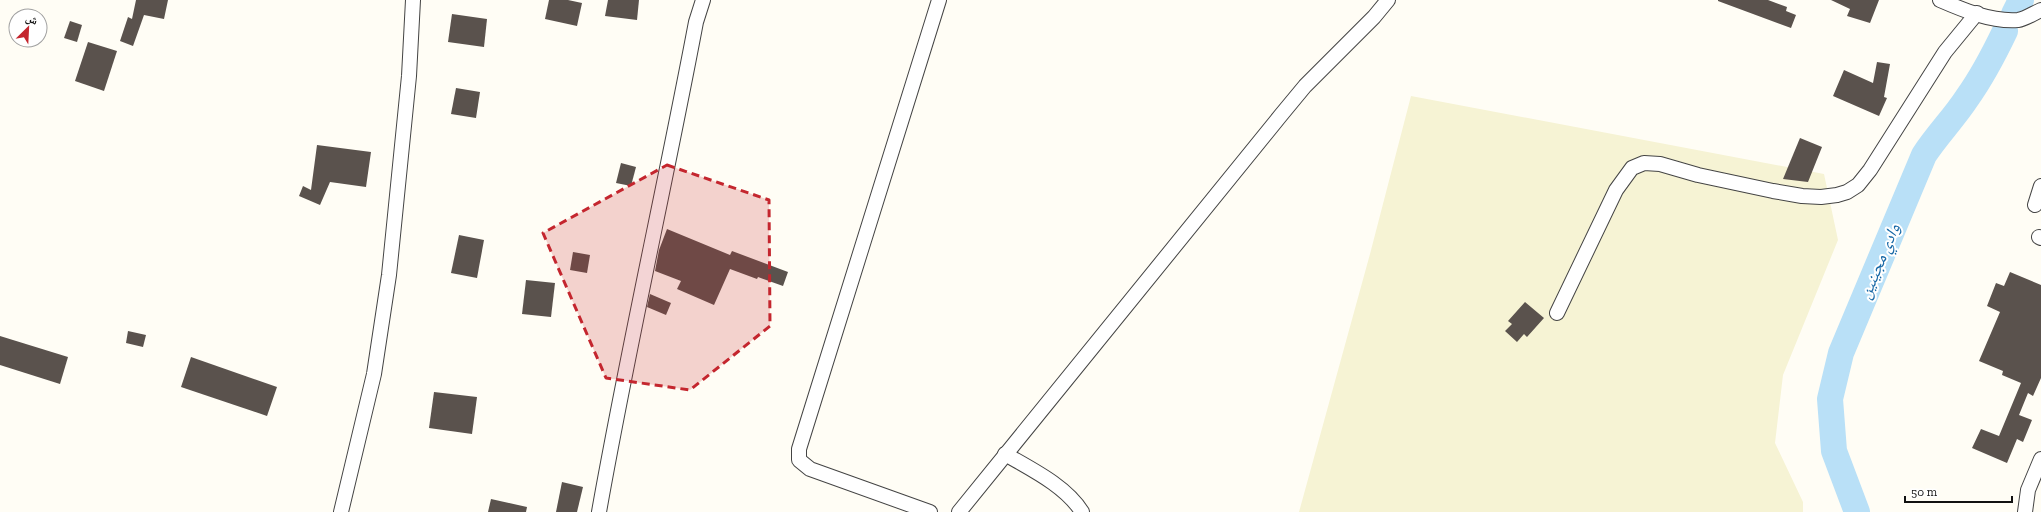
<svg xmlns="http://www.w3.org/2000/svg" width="2041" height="512" font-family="'Zilla Slab','Noto Naskh Arabic',serif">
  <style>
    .farmland { fill: #f6f3d4 }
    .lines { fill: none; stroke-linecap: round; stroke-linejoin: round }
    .river { stroke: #b9e0f7; stroke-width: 26 }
    .building { fill: #5a524d }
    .minor-casing { stroke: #444; stroke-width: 16 }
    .minor { stroke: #fff; stroke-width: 14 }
    .marked { fill: #c4262e; fill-opacity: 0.2; stroke: #c4262e; stroke-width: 3; stroke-dasharray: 8 5; stroke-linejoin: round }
    .labels { text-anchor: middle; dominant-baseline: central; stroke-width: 4; stroke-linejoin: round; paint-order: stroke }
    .water-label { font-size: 17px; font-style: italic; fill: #1768a6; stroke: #fff }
  </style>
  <rect width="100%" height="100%" fill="#fffdf5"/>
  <path class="farmland" d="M1411,96l413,78 14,66 -55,135 -8,68 28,59v10h-504l71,-258z"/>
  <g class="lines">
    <g class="river">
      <path d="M2014,14l7,-14"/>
      <path d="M1857,512l-23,-61 -4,-52 11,-46 83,-198c13,-20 30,-37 43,-57 15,-21 27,-44 38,-67"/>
    </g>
  </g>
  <g class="building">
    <path d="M136,0h32l-4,19 -20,-4 -11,31 -13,-5 8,-24 4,2z"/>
    <path d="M549,0h19l14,3 -5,23 -32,-7z"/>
    <path d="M608,0h31l-2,20 -32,-4z"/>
    <path d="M1718,0h50l19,7 -1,4 10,4 -5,13 -73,-27z"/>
    <path d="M1831,0h48l-9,23 -23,-7 3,-7z"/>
    <path d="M452,14l35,5 -3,28 -36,-5z"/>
    <path d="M70,21l12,4 -5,17 -13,-4z"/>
    <path d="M88,42l29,9 -13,40 -29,-10z"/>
    <path d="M1877,62l13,2 -6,33 3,1 -8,18 -46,-20 11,-26 29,13z"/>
    <path d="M456,88l24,4 -4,26 -25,-4z"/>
    <path d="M1800,138l22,9 -14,35 -25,-3z"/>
    <path d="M317,145l54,7 -5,35 -36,-5 -10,23 -21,-9 4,-10 8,4z"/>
    <path d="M621,163l15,4 -5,19 -15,-3z"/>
    <path d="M667,229l63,26 2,-4 56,21 -5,14 -25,-9 -1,2 -27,-10 -16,36 -37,-16 4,-8 -26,-10 4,-21z"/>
    <path d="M459,235l25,5 -7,38 -26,-5z"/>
    <path d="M573,252l17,3 -3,18 -17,-3z"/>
    <path d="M2010,272l31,13v93l-8,18 -5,-3 -9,22 13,5 -9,22 -6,-3 -10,24 -35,-15 9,-19 18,7 22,-53 -19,-8 1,-4 -24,-10 21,-49 -13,-6 9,-23 8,3z"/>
    <path d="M526,280l29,3 -4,34 -29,-3z"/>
    <path d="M650,294l21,9 -5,12 -19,-8z"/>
    <path d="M1525,302l19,16 -17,19 -3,-3 -7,8 -12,-11 7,-7 -4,-3z"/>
    <path d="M128,331l18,4 -3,12 -17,-4z"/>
    <path d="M0,336l68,21 -8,27 -60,-19z"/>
    <path d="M191,357l86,30 -10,29 -86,-29z"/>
    <path d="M434,392l43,5 -5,37 -43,-6z"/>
    <path d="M562,482l21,5 -6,25h-21z"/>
    <path d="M491,499l36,8 -1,5h-38z"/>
  </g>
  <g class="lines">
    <defs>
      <g id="minor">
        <path d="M1940,0c23,10 51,22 78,20 7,-1 16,-7 23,-10"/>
        <path d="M2035,205l6,-19"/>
        <path d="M2039,237l2,1"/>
        <path d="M1557,313l59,-123 16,-22 12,-5 16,1 38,11 75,16 29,5 19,1 16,-2 10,-3 11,-7 12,-15 75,-118 32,-39"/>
        <path d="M1005,454c26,15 61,32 77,58"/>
        <path d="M341,512l33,-138 15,-99 20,-199 4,-76"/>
        <path d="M599,512c29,-164 66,-326 97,-490l7,-22"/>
        <path d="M930,512l-120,-43 -11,-9v-11l140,-449"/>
        <path d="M959,512l322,-397 24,-29 69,-69 14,-17"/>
        <path d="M2025,512l3,-22 13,-31"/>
      </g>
    </defs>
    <use href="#minor" class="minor-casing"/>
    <use href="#minor" class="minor"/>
  </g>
  <path class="marked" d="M667,165l102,35 1,126 -80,64 -84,-12 -63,-145z"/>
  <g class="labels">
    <g class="water-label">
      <text transform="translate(1879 261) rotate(-67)">وادي مجينين</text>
    </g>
  </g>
  <g transform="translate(28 28) rotate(24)"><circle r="19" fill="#ffffff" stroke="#a0a0a0"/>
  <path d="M0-3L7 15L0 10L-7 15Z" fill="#c4262e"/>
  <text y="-6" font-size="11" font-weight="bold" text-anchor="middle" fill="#111111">ش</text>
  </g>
  <path d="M1905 496v6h107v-6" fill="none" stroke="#111111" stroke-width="2"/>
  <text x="1911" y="496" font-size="12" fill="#111111" stroke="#ffffff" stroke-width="3" paint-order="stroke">50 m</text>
</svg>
